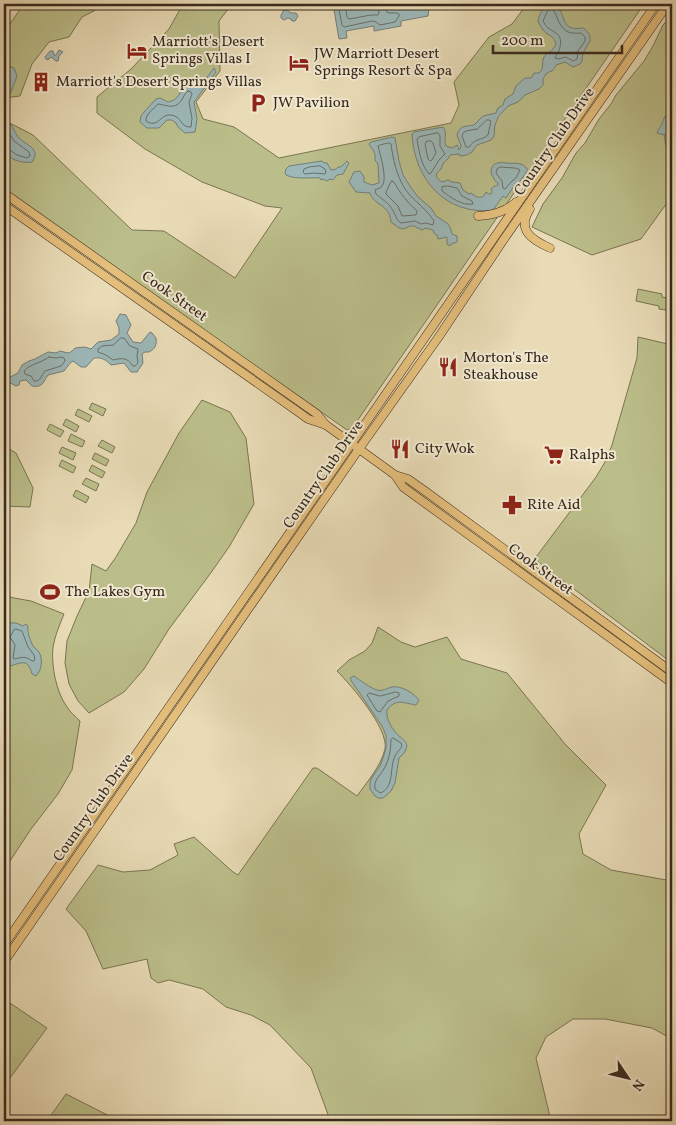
<svg xmlns="http://www.w3.org/2000/svg" width="676" height="1125" font-family="Vollkorn,serif">
  <style>
    .green { fill: #bbbe8a; stroke: #7a7453 }
    .water { fill: #9cb8b9; stroke: #747f7a }
    .lines { fill: none; stroke-linecap: round; stroke-linejoin: round }
    .shore { stroke: #6a706a; stroke-width: 1 }
    .stream { stroke: #747f7a; stroke-width: 1 }
    .major-casing { stroke: #38291c; stroke-width: 9 }
    .major { stroke: #e4be7b; stroke-width: 8 }
    .labels { text-anchor: middle; dominant-baseline: central; stroke-width: 4; stroke-linejoin: round; paint-order: stroke }
    .poi-label { font-size: 15px; fill: #38291c; stroke: #f0e8d0; text-anchor: start }
    .street-label { font-size: 15px; fill: #38291c; stroke: #f0e8d0 }
  </style>
  <rect width="100%" height="100%" fill="#e8dbb6"/>
  <filter id="stains"><feTurbulence type="fractalNoise" baseFrequency=".004" numOctaves="4"/><feColorMatrix values="0 0 0 0 .2 0 0 0 0 .09 0 0 0 0 .02 0 0 0 .5 -.17"/></filter>
  <radialGradient id="worn" r=".72"><stop offset=".6" stop-color="#630" stop-opacity="0"/><stop offset="1" stop-color="#630" stop-opacity=".3"/></radialGradient>
  <g class="green">
    <path d="M24,4h78l-8,7 -12,6 -13,20 -20,5 -17,22 -12,32 -16,2v-66z"/>
    <path d="M183,4h49l-13,17 1,50 -24,31 7,17 31,8 45,31 172,-35 8,-18 -5,-23 35,-45 23,-13 15,-20h117l-291,423 -6,3 -343,-240v-70l29,15 99,95 32,1 71,47 47,-70 -17,-2 -63,-24 -57,-33 -48,-36v-16l34,-28 38,-40z"/>
    <path d="M672,15v181l-31,43 -49,16 -60,-28 11,-23 19,-26 14,-25 9,-10 14,-24 12,-15 5,-9 28,-34 9,-15 10,-21z"/>
    <path d="M638,289l24,5v3l10,2v12l-13,-2v-3l-23,-5z"/>
    <path d="M638,337l34,8v318l-135,-102 -1,-4 60,-80 9,-15 7,-17 25,-87z"/>
    <path d="M202,400l28,12 16,26 8,66 -25,43 -19,27 -41,55 -25,40 -20,23 -35,21 -11,-12 -9,-17 -4,-21 2,-22 10,-25 12,-25 3,-27 14,7 10,-14 20,-34 11,-31 32,-59z"/>
    <path d="M92,403l14,6 -3,7 -14,-7z"/>
    <path d="M78,409l14,7 -3,6 -14,-7z"/>
    <path d="M66,419l13,7 -3,6 -13,-7z"/>
    <path d="M50,424l14,7 -4,6 -13,-7z"/>
    <path d="M71,434l14,7 -3,6 -14,-6z"/>
    <path d="M102,440l13,7 -3,6 -14,-7z"/>
    <path d="M4,446l12,7 17,35 -3,19 -26,-1z"/>
    <path d="M62,447l14,6 -3,7 -14,-7z"/>
    <path d="M95,453l14,7 -3,6 -14,-7z"/>
    <path d="M62,460l14,7 -3,6 -14,-7z"/>
    <path d="M92,465l13,7 -3,6 -13,-7z"/>
    <path d="M86,478l13,6 -3,7 -14,-7z"/>
    <path d="M76,490l13,7 -3,6 -13,-7z"/>
    <path d="M4,595l10,3 17,3 33,13c-4,10 -9,21 -11,33 -2,18 3,45 14,60 3,5 9,10 13,14l-8,49 -14,24 -27,35 -27,41z"/>
    <path d="M378,627l23,15 14,5 32,-10 14,22 46,14 58,71 41,41 -27,49 4,20 28,16 61,11v158l-20,-11 -47,-9h-32l-27,18 -10,21 15,63h-219l-2,-1 -19,-52 -41,-43 -19,-10 -25,-8 -23,-18 -34,-9 -11,3 -7,-5 -4,-19 -44,10 -17,-38 -20,-22 32,-44 25,7 27,-2 28,-15 -4,-11 20,-7 39,35 5,3 75,-107h4l40,28c10,-14 24,-30 28,-47 4,-20 -34,-64 -48,-78l12,-11 16,-9 7,-8z"/>
    <path d="M4,999l43,29 -43,58z"/>
    <path d="M66,1094l53,27h-72z"/>
  </g>
  <g class="water">
    <path d="M333,4h54l4,4 15,-2 2,-2 4,1 17,2 -1,9 -27,5v5l-27,5v-5l-28,5 1,7 -8,1z"/>
    <path d="M549,4c16,-1 11,21 23,24 3,1 9,0 12,0l6,7v6l-7,12 -1,8 -2,3 -7,3 -8,-5 -9,3c-4,9 -6,5 -10,9 -1,2 -2,3 -3,5v6l-4,4 -14,6 -7,7 -10,4 -10,11 -3,8 -1,11 -3,4 -14,5 -5,7 -5,3 -7,1 -1,-2 -9,1 -2,4c-7,5 -4,5 -7,10 -1,1 -2,2 -3,3 -4,4 0,7 4,10l6,-2 4,2 8,1 3,7 6,4 2,-1c6,5 12,7 15,-1l3,2h2l1,-3 -1,-2 3,-3h2l2,-1v-2l-3,-2c-1,-3 -4,-6 -4,-10 1,-9 9,-9 15,-8 9,1 16,-2 22,7l-10,14 -2,-1 -10,15 -3,-2 -10,14c-47,6 -79,-31 -81,-76l2,-2 29,-5c5,6 0,13 3,19l6,2 5,-3 1,2 1,3 1,-1 1,-3 -4,-11c3,-11 9,-8 17,-10l9,-9 13,-3 2,-5 5,-3 2,-6 8,-5 3,-8 9,-8h6l3,-5h5c6,-6 2,-10 5,-16 4,-6 8,-4 12,-13 -2,-8 -5,-7 -11,-12 -3,-2 -5,-7 -7,-11 1,-7 5,-13 11,-17z"/>
    <path d="M284,10h3l4,3h5l2,3 -3,5h-3l-1,-2 -3,-1 -4,2 -3,-2v-3z"/>
    <path d="M59,50l4,2 -4,4 -1,5h-2l-5,-4 -3,3 -2,-1 -1,-2 5,-6h3l1,4h2z"/>
    <path d="M8,66l6,2 3,8 -6,16 -7,7c0,-11 -2,-23 4,-33z"/>
    <path d="M214,68l2,4 -22,30 3,17 -2,13 -10,1 -7,-6 -2,-4 -4,-3h-5l-8,8h-12l-7,-6 1,-6 4,-5 11,-12 4,-1 8,4c11,-2 12,-10 17,-18 2,1 5,2 7,3 9,1 17,-13 22,-19z"/>
    <path d="M669,112c4,4 2,8 0,13l1,2 -5,8 -8,-2c1,-4 3,-5 5,-9 2,-5 2,-8 7,-12z"/>
    <path d="M4,117c4,4 8,8 10,13 3,4 1,3 4,7 7,8 24,11 14,25 -5,1 -12,0 -17,-2 -5,-2 -6,-5 -11,-6z"/>
    <path d="M392,137l3,1 4,23 4,14 7,11 8,11 13,11 5,8 11,7 3,4 2,7 5,2v6l-6,2 -1,2 -3,-2v-7l-9,2 -1,-4 -3,-2 -1,-3 -7,-2 -4,2 -8,-4h-4l-6,3 -5,-1 -8,-6c-2,-19 -16,-15 -21,-29l-14,-1 -7,-10 5,-10 6,-1 4,6v5l8,3 7,-2 -1,-19 -3,-4v-6l-2,-4 -4,-6 2,-2z"/>
    <path d="M322,161l2,2h3l4,7 5,-1 2,-2h3l6,-6 2,2 -6,11 -6,1 -4,5 -3,-1 -3,2 -4,-2 -2,1 -1,-2c-12,-1 -23,2 -34,-3l-1,-3 1,-3 3,-3z"/>
    <path d="M120,314l6,1 5,10 -4,8 6,9 8,1 9,-11 2,1 4,5c1,7 -1,11 -7,14h-4l-3,2 1,9 -6,9h-6l-7,-9 -13,2c-5,-5 -9,-8 -17,-7l-8,9h-5l-8,-6 -2,1 -7,9 -16,4c-5,7 -5,13 -16,11l-6,-6 -6,1 -1,4 -3,1 -9,-5 1,-3 10,-5 4,-8 7,-4 6,-2 13,-7 8,1 4,-2c9,2 8,4 15,-3l10,-1 6,2 7,-7 13,-2 8,-6v-6l-3,-7z"/>
    <path d="M9,623h7l7,3 3,-2 2,2c-1,6 2,14 5,20 2,2 4,4 6,6 4,7 3,18 -3,24l-4,-2c-4,-15 -9,-12 -22,-8l-4,-3 -1,-2 5,-15c-1,-2 -4,-3 -5,-5 -4,-5 1,-7 3,-10 1,-1 1,-7 1,-8z"/>
    <path d="M354,676c4,3 18,13 23,14 5,2 10,-2 15,-3 9,-2 23,7 27,13l-3,5c-13,-2 -20,-7 -29,5 -1,10 5,19 12,26 4,3 6,4 8,9l-2,7 -6,6 -4,25 -4,8 -8,7h-5l-3,-2 -5,-7v-6l1,-4 9,-13 4,-11 2,-7v-13l-4,-9 -30,-44 -2,-4z"/>
  </g>
  <g class="lines">
    <g class="shore">
      <path d="M338,4l4,21 2,2 28,-6 4,1 4,3 15,-3 4,-6v-2l-2,-1h-9l-4,-5 -1,-4"/>
      <path d="M345,4l2,13 2,2 22,-4h7l1,-3 -2,-8"/>
      <path d="M552,9c4,4 4,6 6,11 6,12 10,14 23,13l4,4v4l-7,10 -1,8 -4,2 -7,-4 -8,2 -3,-1c1,-4 5,-7 5,-11 3,-13 -5,-14 -12,-19 -2,-2 -4,-5 -5,-7l4,-9z"/>
      <path d="M188,91l3,1 1,2 -3,8 3,16 -1,9c-11,1 -9,-11 -20,-12 -11,-1 -13,14 -25,6 -1,-7 8,-12 12,-17 9,1 16,6 23,-3 3,-4 3,-7 7,-10z"/>
      <path d="M487,120h2l2,1 -3,14c-7,6 -13,3 -19,12h-3l-4,-11 1,-3 3,-2 11,-2z"/>
      <path d="M4,124l10,17 15,11 1,4 -3,2 -10,-3 -7,-5 -6,-1"/>
      <path d="M438,133l2,3v10l5,8 -6,6 -8,13 -2,1c-8,-9 -10,-23 -12,-35l2,-2z"/>
      <path d="M431,141l2,2 3,10 -4,7 -2,1 -2,-2 -3,-15 1,-2z"/>
      <path d="M389,143l2,1c2,16 6,32 14,45 6,9 15,15 22,23 3,3 5,6 7,9l-1,4 -7,-2 -5,1 -6,-3 -14,2c-6,-4 -5,-9 -9,-14 -4,-7 -11,-10 -16,-15l-1,-4c2,-1 6,-2 7,-4 6,-6 -2,-32 -4,-40l2,-1z"/>
      <path d="M320,166l5,3 1,3 -1,2 -11,-1 -9,1 -2,-2 1,-3 5,-2z"/>
      <path d="M501,167c6,1 16,0 19,3l-4,8 -4,3 -7,8 -2,-1 -1,-7 -6,-8 1,-4z"/>
      <path d="M392,181l2,1c6,11 13,20 23,29l-1,4 -14,1 -4,-10 -12,-12v-2c2,-3 3,-9 6,-11z"/>
      <path d="M448,186l9,2 5,8 10,5 1,3c-11,2 -23,-7 -31,-13v-4z"/>
      <path d="M121,338h3l6,8 8,3 -1,7 1,7 -3,3h-2c-6,-9 -11,-8 -20,-6l-7,-5 -8,-3v-3l4,-3 11,-1z"/>
      <path d="M49,357l7,1 5,-1 3,1 1,3 -4,5 -16,5c-4,4 -4,11 -11,10l-3,-5 -6,-2 -1,-3c6,-7 17,-8 25,-14z"/>
      <path d="M16,629l6,2 6,16 6,8 1,4 -1,2h-2c-6,-5 -10,-4 -17,-2l-2,-1 2,-13 -5,-8 4,-7z"/>
      <path d="M396,692l3,1v3l-11,5 -8,11 -3,-1 -10,-16 2,-2 11,3z"/>
      <path d="M393,738l8,5 1,3c-2,4 -5,6 -7,10 -6,12 0,32 -15,37l-5,-4c-2,-9 6,-14 10,-22 4,-8 6,-17 6,-27z"/>
    </g>
    <g class="stream">
      <path d="M670,113l2,-7"/>
      <path d="M664,135l2,11 6,5"/>
    </g>
    <defs>
      <g id="major">
        <path d="M4,193l313,221 9,11 69,50 13,4 17,12 247,181"/>
        <path d="M4,205l293,206 11,8 18,6"/>
        <path d="M530,209c-14,21 2,31 20,39"/>
        <path d="M478,216c15,-1 27,-4 38,-14"/>
        <path d="M395,475l8,12 269,196"/>
        <path d="M4,945l652,-941"/>
        <path d="M4,962l355,-513 79,-111 66,-99 164,-235"/>
      </g>
    </defs>
    <use href="#major" class="major-casing"/>
    <use href="#major" class="major"/>
  </g>
  <defs>
    <symbol id="hotel-bare" viewBox="-9 -9 18 18"><path d="M-6-4.5h1.5V1H6V5H4.5V3h-9V5H-6ZM-4 0a1.8 1.8 0 1 1 3.6 0ZM.5 0V-2.5h3Q6-2.5 6 0Z" fill="#8f2418" stroke="#f0e8d0" stroke-width="2.5" paint-order="stroke"/></symbol>
    <symbol id="building-bare" viewBox="-9 -9 18 18"><path d="M-4-6H4V6H1V3H-1V6H-4ZM-2.5-4.3h1.7v1.8h-1.7ZM.8-4.3h1.7v1.8H.8ZM-2.5-1h1.7V.8h-1.7ZM.8-1h1.7V.8H.8Z" fill="#8f2418" stroke="#f0e8d0" stroke-width="2.5" paint-order="stroke"/></symbol>
    <symbol id="parking-bare" viewBox="-9 -9 18 18"><path d="M-3.5-5.5H1a3.5 3.5 0 0 1 0 7H-1V5.5H-3.5ZM-1-3.4V-.6H.8a1.4 1.4 0 0 0 0-2.8Z" fill="#8f2418" stroke="#f0e8d0" stroke-width="2.5" paint-order="stroke"/></symbol>
    <symbol id="restaurant-bare" viewBox="-9 -9 18 18"><path d="M-5-6h1v4h1v-4h1v4h1v-4h1v5L-1.5 .5V6h-2V.5L-5-1ZM5-6V6H3V1.5H1.5Q1.5-4 5-6Z" fill="#8f2418" stroke="#f0e8d0" stroke-width="2.5" paint-order="stroke"/></symbol>
    <symbol id="supermarket-bare" viewBox="-9 -9 18 18"><path d="M-6-5.5h2.5l.6 2H6L4.5 2H-2.5L-4.4-4H-6ZM-1.5 3.2a1.3 1.3 0 1 0 .1 0ZM3 3.2a1.3 1.3 0 1 0 .1 0Z" fill="#8f2418" stroke="#f0e8d0" stroke-width="2.5" paint-order="stroke"/></symbol>
    <symbol id="pharmacy-bare" viewBox="-9 -9 18 18"><path d="M-2-6h4v4h4v4h-4v4h-4v-4h-4v-4h4Z" fill="#8f2418" stroke="#f0e8d0" stroke-width="2.5" paint-order="stroke"/></symbol>
    <symbol id="stadium-bare" viewBox="-9 -9 18 18"><path d="M0-5a6.5 5 0 1 0 0 10a6.5 5 0 1 0 0-10ZM-3.5-1.8h7v3.6h-7Z" fill="#8f2418" stroke="#f0e8d0" stroke-width="2.5" paint-order="stroke"/></symbol>
  </defs>
  <g fill-rule="evenodd">
    <use href="#hotel-bare" x="123" y="37" width="28" height="28"/>
    <use href="#hotel-bare" x="285" y="49" width="28" height="28"/>
    <use href="#building-bare" x="27" y="68" width="28" height="28"/>
    <use href="#parking-bare" x="244" y="89" width="28" height="28"/>
    <use href="#restaurant-bare" x="434" y="353" width="28" height="28"/>
    <use href="#restaurant-bare" x="386" y="435" width="28" height="28"/>
    <use href="#supermarket-bare" x="540" y="441" width="28" height="28"/>
    <use href="#pharmacy-bare" x="498" y="491" width="28" height="28"/>
    <use href="#stadium-bare" x="36" y="578" width="28" height="28"/>
  </g>
  <g class="labels">
    <g class="poi-label">
      <text x="152" y="42">Marriott's Desert<tspan x="152" dy="17">Springs Villas I</tspan></text>
      <text x="314" y="54">JW Marriott Desert<tspan x="314" dy="17">Springs Resort &amp; Spa</tspan></text>
      <text x="56" y="82">Marriott's Desert Springs Villas</text>
      <text x="273" y="103">JW Pavilion</text>
      <text x="463" y="358">Morton's The<tspan x="463" dy="17">Steakhouse</tspan></text>
      <text x="415" y="449">City Wok</text>
      <text x="569" y="455">Ralphs</text>
      <text x="527" y="505">Rite Aid</text>
      <text x="65" y="592">The Lakes Gym</text>
    </g>
    <g class="street-label">
      <text transform="translate(555 142) rotate(-55)">Country Club Drive</text>
      <text transform="translate(174 297) rotate(35)">Cook Street</text>
      <text transform="translate(324 475) rotate(-55)">Country Club Drive</text>
      <text transform="translate(540 570) rotate(36)">Cook Street</text>
      <text transform="translate(94 808) rotate(-55)">Country Club Drive</text>
    </g>
  </g>
  <rect width="676" height="1125" fill="none" stroke="#e8dbb6" stroke-width="20"/>
  <rect x="5" y="5" width="666" height="1115" fill="none" stroke="#38291c" stroke-width="2.5"/>
  <rect x="10" y="10" width="656" height="1105" fill="none" stroke="#38291c"/>
  <g transform="translate(628 1078) rotate(125)" stroke="#f0e8d0" stroke-width="4" paint-order="stroke">
  <path d="M0-4L9 19L0 12L-9 19Z" fill="#38291c"/>
  <text y="-8" font-size="14" font-weight="bold" text-anchor="middle" fill="#38291c">N</text>
  </g>
  <path d="M493 45v8h129v-8" fill="none" stroke="#38291c" stroke-width="2.5"/>
  <text x="501" y="45" font-size="15" fill="#38291c" stroke="#f0e8d0" stroke-width="4" paint-order="stroke">200 m</text>
  <rect width="100%" height="100%" filter="url(#stains)"/>
  <rect width="100%" height="100%" fill="url(#worn)"/>
</svg>
